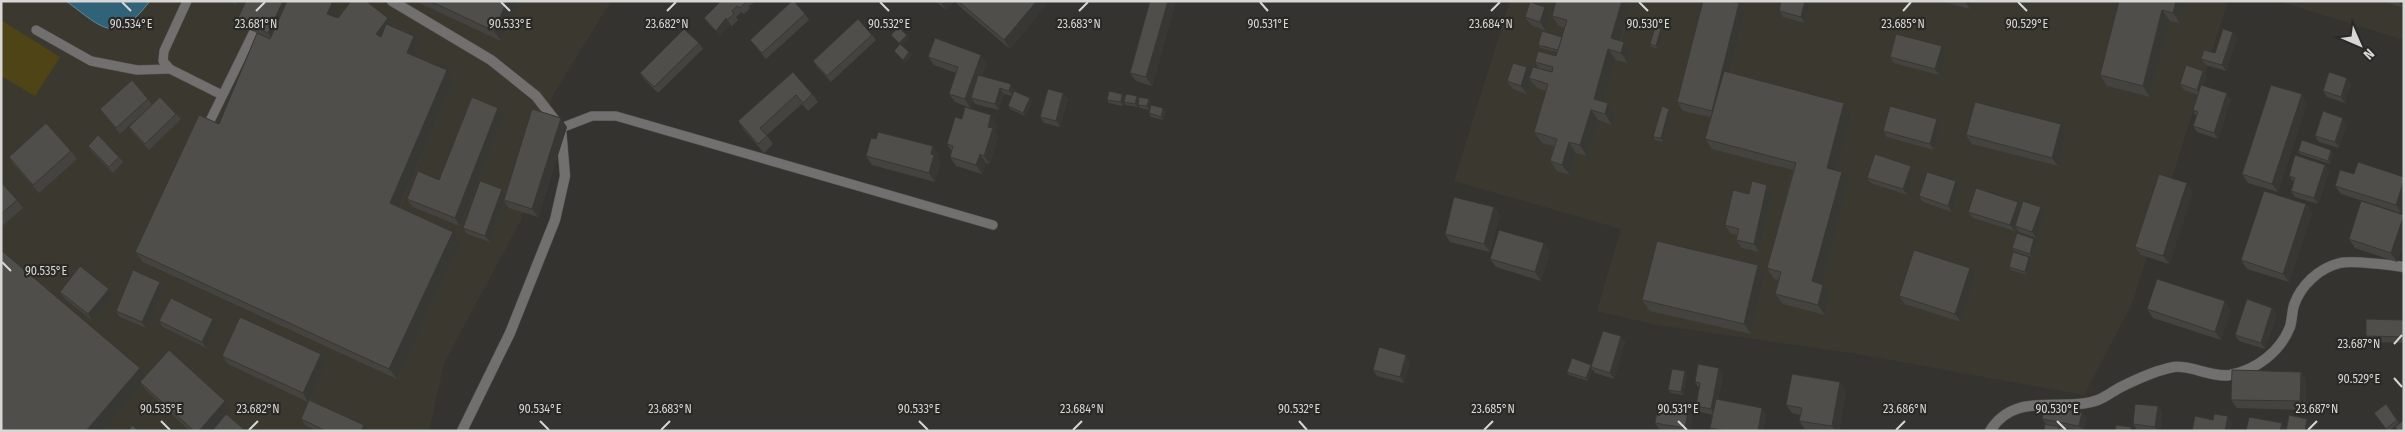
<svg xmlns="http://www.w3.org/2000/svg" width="2405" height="432" font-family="'Fira Sans Condensed',sans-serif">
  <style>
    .built { fill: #3b392f }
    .green { fill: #4e4415 }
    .water { fill: #30637a; stroke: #628695 }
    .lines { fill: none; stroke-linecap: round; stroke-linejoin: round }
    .service-casing { stroke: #51514e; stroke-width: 10 }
    .minor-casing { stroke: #51514e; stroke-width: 11 }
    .service { stroke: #71706f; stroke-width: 9 }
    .minor { stroke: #71706f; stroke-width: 10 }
    .wall { fill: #444340 }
    .shaded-wall { fill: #373734 }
    .building { fill: #4f4e4b; stroke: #373734 }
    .ticks { fill: none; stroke: #d7d7d5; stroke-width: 2 }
    .ticks-label { font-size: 12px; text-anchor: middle; fill: #d7d7d5; stroke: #2a2926; stroke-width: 4.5; stroke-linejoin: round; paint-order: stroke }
  </style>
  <rect width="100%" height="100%" fill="#343330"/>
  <g class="built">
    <path d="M1,1h610l-58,94 -32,125 -77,143 -15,68h-428z"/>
    <path d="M1510,1h718l-96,303 -48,91 -226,-41 -201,-29 -60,-14 24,-82 -167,-48z"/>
    <path d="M2284,1h120v39l-120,-37z"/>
  </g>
  <path class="green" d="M1,20l59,37 -25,39 -34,-20z"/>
  <path class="water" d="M66,1h84c-35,45 -46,28 -84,0z"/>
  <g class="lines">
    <defs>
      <g id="service">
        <path d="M187,1l-23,50 -1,10 7,8 52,26"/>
        <path d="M36,30l55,31 46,9 33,-1"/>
        <path d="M561,128l31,-12h24l377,109"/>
        <path d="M206,129l63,-128"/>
      </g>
      <g id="minor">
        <path d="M392,1l99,59 45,36 25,32 4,48 -10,44 -45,113 -48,98"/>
        <path d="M1990,431c25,-41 72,-18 108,-31 8,-3 15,-9 23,-13 16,-8 36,-17 53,-20 18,-2 38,11 56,8 26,-5 50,-23 60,-48 2,-7 2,-15 4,-22 7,-20 25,-37 46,-42 13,-3 49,2 64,4"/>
      </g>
    </defs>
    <use href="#service" class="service-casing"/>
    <use href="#minor" class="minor-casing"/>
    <use href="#service" class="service"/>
    <use href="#minor" class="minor"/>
  </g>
  <g class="wall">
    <path d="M229,1h10l-2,4z"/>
    <path d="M415,1h105l-19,40z"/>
    <path d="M721,1h35l-7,5 1,2 -6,6 -3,-2 -5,5 2,3 -6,6 -2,-2 -10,12 -12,-13 -4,-5z"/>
    <path d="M935,1h19l-8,9z"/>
    <path d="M956,1h87l3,4 -36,44 -52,-44z"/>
    <path d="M1150,1h26l-24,85 -16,-5 -6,-8z"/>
    <path d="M1556,1h76l-11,40 3,1 7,10 -3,11 -12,-3 -13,42 5,1 7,11 -3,11 -14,-5 -11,36 -11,-3 -6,22 -13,-4 -7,-10 4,-15 -12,-3 -8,-11 12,-41 -9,-3 -6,-7 -4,13 -14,-5 -6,-8 24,-8 8,-4 -4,-7 21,-6 1,-4 -16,-4 -3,-3 24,-8 3,-9 -6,-2 -7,-10z"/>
    <path d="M1634,1h11l-1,3z"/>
    <path d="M1940,1h32l-2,8z"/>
    <path d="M2119,1l65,5 -4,17 -10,-2 -20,76 -43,-11 -7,-11z"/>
    <path d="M2387,1h17v2l-2,4 -14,-4z"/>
    <path d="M1739,3l6,9 -15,60 114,31 8,10 -16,57 6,2 7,10 -28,102 9,11 -5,20 -42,-11 -8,-10 4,-14 -5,-1 -7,-11 26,-98 -81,-21 -7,-10 6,-22 -28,-6 -6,-9z"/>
    <path d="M1810,6l-5,17 -22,-6 -4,-6z"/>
    <path d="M1545,7l6,8 -5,16 -15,-6 -6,-8z"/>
    <path d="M340,11l-3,7h51l8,10 18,8 7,10 -4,11 30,13 7,10 -54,127 61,35 -64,137 -254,-117 -8,-10 84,-128 38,-91 -14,-6 -5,-9z"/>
    <path d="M805,14l4,6 -43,39 -16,-19z"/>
    <path d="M1663,32l-5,17 -6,-2 -2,-3z"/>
    <path d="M872,35l4,5 -45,42 -14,-15 -4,-6z"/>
    <path d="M891,35h16l2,3 -7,7 10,10 -7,8 -11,-12 6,-7z"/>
    <path d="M2237,38l-11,33 -20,-6 -5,-6 14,-6z"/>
    <path d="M699,43l4,6 -45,44 -14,-14 -4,-6z"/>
    <path d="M1946,52l-7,23 -45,-12 -4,-6z"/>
    <path d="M928,57l59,6 -5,13 33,14v1l15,7 2,3 -7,15 -15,-7 -2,-3 4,-10 -8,-2 -5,16 -24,-6 -2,-4 -3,8 -15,-6 -6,-8 7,-21 -22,-8z"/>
    <path d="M793,72l19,22 6,8 -10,9 -6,-7 -35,31 6,9 -9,9 -20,-23 -6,-9z"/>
    <path d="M2207,77l-3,9 27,13 -13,40 -21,-7 -4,-6 3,-10 -3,-6 5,-15 -14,-5 -4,-6z"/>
    <path d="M2351,83l-6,20 -18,-6 -4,-6z"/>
    <path d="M1063,93l5,6 -8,28 -16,-4 -4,-6z"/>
    <path d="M1122,94l3,3 -2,9 -14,-3 -2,-3z"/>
    <path d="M148,99l4,6 24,9 5,5 -32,31 -16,-17 -4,-6 17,-17 -26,24 -20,-25z"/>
    <path d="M1139,99h10l2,3 -2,8 -9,-2 -2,-3v2l-12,-2 -2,-3z"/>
    <path d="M2307,103l-29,89 -30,-9 -6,-9z"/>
    <path d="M1669,109l2,3 -8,30 -8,-2 -2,-3z"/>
    <path d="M1166,111l-3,9 -12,-3 -2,-4z"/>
    <path d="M504,116l-44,110 -47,-19 -6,-8 32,-19z"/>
    <path d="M962,119l35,5 -2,8 3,4 -8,28 -4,-1 -4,11 -26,-8 -6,-9 2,-5 -5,-8z"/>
    <path d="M1937,119l4,6 -7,25 -47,-13 -4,-6z"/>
    <path d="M2061,124l6,8 -9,34 -86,-22 -6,-9z"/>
    <path d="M2347,124l-8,24 -20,-6 -4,-6z"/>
    <path d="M567,127l-29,90 -29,-9 -5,-7 -14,41 -23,-8 -4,-6 39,-39 4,4z"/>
    <path d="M876,139l57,7 6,9 -1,5 2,4 -5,18 -63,-17 -6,-9z"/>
    <path d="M88,146l31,11 4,5 -10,11 -21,-21z"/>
    <path d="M71,151l6,8 -38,34 -25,-28 -5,-8z"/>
    <path d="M2298,151l35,2 -3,11 -30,-10z"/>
    <path d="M2325,165l4,6 -11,33 -23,-7 -4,-6 3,-9 -5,-6z"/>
    <path d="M1911,166l4,5 -8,24 -36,-12 -4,-5z"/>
    <path d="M2354,174l50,3 -3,36 -60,-19 -6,-8z"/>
    <path d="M1956,181l4,6 -8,25 -29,-10 -4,-6z"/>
    <path d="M1,182l16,18 6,8 -22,19z"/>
    <path d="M2193,192l-24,72 -28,-9 -6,-8z"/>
    <path d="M1773,193l-14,59 -17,-4 -6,-8 2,-5 -7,-1 -6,-9 24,-31z"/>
    <path d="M2018,202l4,5h19l4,6 -8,25 -18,-6 -3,-5 -1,4 -42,-13 -5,-6z"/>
    <path d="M2306,204l6,9 -23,69 -42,-13 -6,-9z"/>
    <path d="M1494,207l6,8 -10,37 -40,-10 -5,-8z"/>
    <path d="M2404,215v26l-7,21 -42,-14 -6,-9z"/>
    <path d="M2037,242l-5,15 -18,-6 -2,-3z"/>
    <path d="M1550,252l-9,29 -45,-14 -6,-8z"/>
    <path d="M2032,260l-5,15 -16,-5 -2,-3z"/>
    <path d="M1758,265l7,10 -14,59 -101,-23 -8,-11z"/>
    <path d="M1970,268l6,8 -15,46 -56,-18 -6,-8z"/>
    <path d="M164,288l-18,40 -26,-11 -4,-6z"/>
    <path d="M109,289l4,6 -21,25 -28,-22 -4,-6z"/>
    <path d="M2147,309l84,1 -10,30 -68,-22z"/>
    <path d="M2277,314l-12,35 -26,-8 -4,-6z"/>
    <path d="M2404,320v23l-34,-1 -4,-6z"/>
    <path d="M159,321l58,4 -11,23 -43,-21z"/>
    <path d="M1621,336l4,6 -11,37 -19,-6 -3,-4 -4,12 -19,-6 -2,-3 24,-6z"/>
    <path d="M321,354l6,9 -19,39 -80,-38 -6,-8z"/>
    <path d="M1410,361l-6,22 -27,-7 -4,-6z"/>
    <path d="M140,368l5,8 80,25 6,9 -4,4 19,17h-56l-44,-41 -4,-5 -40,46h-101z"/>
    <path d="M2301,372l5,8v30l-69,-2 -6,-8z"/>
    <path d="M1687,374l-4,21 -12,-2 -3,-3z"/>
    <path d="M1723,374l-5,26 48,14 -3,17h-51l-2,-3 3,-13 -13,-3 -4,-6 3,-18 -4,-6z"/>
    <path d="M1846,391l-7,40h-24l-10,-2 -6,-8 1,-6 -8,-2 -6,-8z"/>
    <path d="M2386,404l13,19 -10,8h-6l4,-1 -13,-17z"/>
    <path d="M2158,406l4,6 -2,19 -23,-1 -4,-6z"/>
    <path d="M1688,411l4,6 -2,14h-21l-10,-2 -4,-6z"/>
    <path d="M2082,412l4,6 -2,13h-40l2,-7 -4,-5z"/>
    <path d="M301,419l67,12h-51l-12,-6z"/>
  </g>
  <g class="shaded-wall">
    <path d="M235,1h4l-2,4z"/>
    <path d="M283,1h9l-18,40 -6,-8z"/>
    <path d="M333,1h1l6,10 -5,13 -8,-10z"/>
    <path d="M507,1h13l-19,40 -7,-10z"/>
    <path d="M945,1h9l-8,9 -4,-6z"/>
    <path d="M1037,1h6l3,4 -36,44 -6,-9z"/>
    <path d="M1168,1h8l-24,85 -6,-9z"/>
    <path d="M1622,1h10l-14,48 -7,-11z"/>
    <path d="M1805,1h1l4,5 -5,17 -4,-6z"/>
    <path d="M1965,1h7l-2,8z"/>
    <path d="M2176,1h5l3,5 -4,17 -7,-10z"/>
    <path d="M2398,1h5l1,2 -2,4z"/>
    <path d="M1739,3l6,9 -27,107 -6,-8z"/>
    <path d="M1545,7l6,8 -5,16 -6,-9z"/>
    <path d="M2162,10l8,11 -20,76 -7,-11z"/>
    <path d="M388,18l8,11 -12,16 -8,-11z"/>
    <path d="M726,18l4,6 -10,12 -4,-5z"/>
    <path d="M1661,29l2,3 -5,17 -2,-3z"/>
    <path d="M2233,32l4,6 -11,33 -4,-6z"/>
    <path d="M907,35l2,3 -7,8 -3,-3z"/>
    <path d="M414,36l7,10 -7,17 -7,-10z"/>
    <path d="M1624,42l7,10 -3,11 -7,-10z"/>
    <path d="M1942,46l4,6 -7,23 -4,-6z"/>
    <path d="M1608,49l8,11 -15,49 -7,-10z"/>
    <path d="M909,52l3,3 -7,8 -2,-3z"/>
    <path d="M981,55l6,8 -13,35h-3l2,2 -3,8 -5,-9z"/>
    <path d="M1527,67l6,9 -4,2 2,3 -4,13 -6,-8z"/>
    <path d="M447,70l7,10 -57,133 -7,-10z"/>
    <path d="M2203,71l4,6 -6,19 -4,-6z"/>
    <path d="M2347,78l4,5 -6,20 -4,-6z"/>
    <path d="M1011,84l4,6 -2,7 -4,-6z"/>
    <path d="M1000,88l4,6 -5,16 -4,-6z"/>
    <path d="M1063,93l5,6 -8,28 -4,-6z"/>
    <path d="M2227,93l4,6 -13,40 -4,-6z"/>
    <path d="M1122,94l3,3 -2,9 -2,-4z"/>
    <path d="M2302,94l5,9 -29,89 -6,-8z"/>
    <path d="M1137,96l2,3 -1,8 -3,-3z"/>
    <path d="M1030,98l2,3 -7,15 -2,-3z"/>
    <path d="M1149,99l2,3 -2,8 -2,-4z"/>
    <path d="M1608,103l7,11 -3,11 -7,-11z"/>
    <path d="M1844,103l8,10 -18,65 -7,-10z"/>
    <path d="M498,108l6,8 -44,110 -5,-8z"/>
    <path d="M1163,108l3,3 -3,9 -2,-3z"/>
    <path d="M1669,109l2,3 -8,30 -2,-4z"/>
    <path d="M1591,110l7,10 -11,36 -7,-11z"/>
    <path d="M991,115l6,9 -2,8 3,4 -8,28 -6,-8 4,-29z"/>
    <path d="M561,118l6,9 -29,90 -6,-8z"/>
    <path d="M2343,118l4,6 -8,24 -4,-6z"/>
    <path d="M1937,119l4,6 -7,25 -4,-6z"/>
    <path d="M2061,124l6,8 -9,34 -6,-8z"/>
    <path d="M1569,142l7,11 -6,22 -8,-10z"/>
    <path d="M933,146l6,9 -1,5 2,4 -5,18 -6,-9 2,-19z"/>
    <path d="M2331,150l2,3 -3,11 -2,-3z"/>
    <path d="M980,154l6,9 -4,11 -6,-9z"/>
    <path d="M2325,165l4,6 -11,33 -4,-6z"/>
    <path d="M1911,166l4,5 -8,24 -4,-6z"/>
    <path d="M1842,172l7,10 -30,110 -7,-11z"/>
    <path d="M2404,180v26l-3,7 -5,-8z"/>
    <path d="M1956,181l4,6 -8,25 -4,-6z"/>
    <path d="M2187,183l6,9 -24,72 -6,-8z"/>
    <path d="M1767,185l6,8 -14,59 -5,-8z"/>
    <path d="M502,189l4,6 -16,47 -5,-6z"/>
    <path d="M2018,202l4,6 -7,18 1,1 -1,4 -5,-6z"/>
    <path d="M2306,204l6,9 -23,69 -6,-8z"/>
    <path d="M1494,207l6,8 -10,37 -6,-8z"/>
    <path d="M2041,207l4,6 -8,25 -5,-6z"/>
    <path d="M2404,215v26l-7,21 -6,-9z"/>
    <path d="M453,232l8,10 -64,137 -8,-10z"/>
    <path d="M2034,239l3,3 -5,15 -2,-3z"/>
    <path d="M1544,243l6,9 -9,29 -6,-9z"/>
    <path d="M2029,257l3,3 -5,15 -2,-3z"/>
    <path d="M1758,265l7,10 -14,59 -7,-10z"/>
    <path d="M1970,268l6,8 -15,46 -6,-8z"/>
    <path d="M160,282l4,6 -18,40 -4,-6z"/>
    <path d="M1823,285l7,10 -5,20 -7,-10z"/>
    <path d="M109,289l4,6 -21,25 -4,-6z"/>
    <path d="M2225,301l6,9 -10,30 -6,-8z"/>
    <path d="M2272,308l5,6 -12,35 -4,-6z"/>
    <path d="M213,319l4,6 -11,23 -4,-6z"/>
    <path d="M1621,336l4,6 -11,37 -4,-6z"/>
    <path d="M321,354l6,9 -19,39 -5,-9z"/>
    <path d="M1406,355l4,6 -6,22 -4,-6z"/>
    <path d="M1591,365l2,3 -2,-1 1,2 -4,12 -2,-3z"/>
    <path d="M140,368l7,11 -7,3 2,3 -40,46h-16z"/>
    <path d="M1719,368l4,6 -8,41 -4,-6z"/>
    <path d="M1685,371l2,3 -4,21 -2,-3z"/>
    <path d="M2301,372l5,8v30l-6,-9z"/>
    <path d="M1840,382l6,9 -7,40h-4l-3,-5z"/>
    <path d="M225,401l6,9 -19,21h-13z"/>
    <path d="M2158,406l4,6 -2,19h-2l-3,-4z"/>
    <path d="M1762,408l4,6 -3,17h-5z"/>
    <path d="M1688,411l4,6 -2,14h-3l-2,-3z"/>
    <path d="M2082,412l4,6 -2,13 -5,-5z"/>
    <path d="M2228,416l4,6 -2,9h-5z"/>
    <path d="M2307,419l5,6 -2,6h-5z"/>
    <path d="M2282,423l4,6v2h-6z"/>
    <path d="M364,425l4,6h-7z"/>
  </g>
  <g class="building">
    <path d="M246,1h37l-15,32 -30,-15z"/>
    <path d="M287,1h46l-6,13 11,4 13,-17h15l22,17 -12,16 5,3 5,-13 28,12 -7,17 40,17 -57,133 63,29 -64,137 -254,-117 64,-137 20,9 38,-91 13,6z"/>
    <path d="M430,1h77l-13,30z"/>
    <path d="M721,1h24l1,1 -6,6 -3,-2 -5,5 2,3 -7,6 -1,-2 -10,13 -12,-13z"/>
    <path d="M792,1h2l11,13 -43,39 -12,-13z"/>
    <path d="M938,1h7l-3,3z"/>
    <path d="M958,1h79l-33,39z"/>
    <path d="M1150,1h18l-22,76 -16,-4z"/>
    <path d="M1556,1h66l-11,37 13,4 -3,11 -13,-4 -14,50 14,4 -3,11 -14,-4 -11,35 -11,-3 -7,23 -12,-4 7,-22 -23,-7 14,-48 -19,-6 4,-11 19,5 1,-5 -18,-5 3,-11 18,5 11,-36 -15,-4z"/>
    <path d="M1703,1h28l8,2 -27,108 -35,-9z"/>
    <path d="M1781,1h24l-4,16 -22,-6z"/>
    <path d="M2119,1h57l-3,12 -11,-3 -19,76 -43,-11z"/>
    <path d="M1530,2l15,5 -5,15 -15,-5z"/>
    <path d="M858,19l14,16 -45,41 -14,-15z"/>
    <path d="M898,27l9,8 -8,8 -8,-8z"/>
    <path d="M1655,27l6,2 -5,17 -6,-2z"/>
    <path d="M684,29l15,14 -45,44 -14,-14z"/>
    <path d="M2223,29l10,3 -11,33 -21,-6 3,-9 11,3z"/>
    <path d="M1542,31l20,6 -4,13 -20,-5z"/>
    <path d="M1896,34l46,12 -7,23 -45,-12z"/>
    <path d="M935,38l46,17 -16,44 -16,-5 9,-27 -30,-10z"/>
    <path d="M900,44l9,8 -6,8 -9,-9z"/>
    <path d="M1513,63l14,4 -6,19 -14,-5z"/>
    <path d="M2186,65l17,6 -6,19 -17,-6z"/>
    <path d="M1724,71l120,32 -17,65 15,4 -30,109 11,4 -5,20 -43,-11 6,-22 -14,-4 29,-105 -91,-24z"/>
    <path d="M793,72l19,22 -9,9 -7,-8 -36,33 7,8 -9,8 -20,-23z"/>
    <path d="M2329,72l18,6 -6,19 -18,-6z"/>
    <path d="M978,75l33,9 -2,7 -9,-3 -5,16 -24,-6z"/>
    <path d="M132,80l16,19 -32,29 -16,-19z"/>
    <path d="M2201,85l26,8 -13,40 -21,-7 5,-14 -5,-2z"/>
    <path d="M2271,85l31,9 -30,90 -30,-10z"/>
    <path d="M1048,89l15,4 -7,28 -16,-4z"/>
    <path d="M1014,91l16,7 -7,15 -15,-7z"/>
    <path d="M1109,91l13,3 -1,8 -14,-2z"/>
    <path d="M1126,94l11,2 -2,8 -11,-2z"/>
    <path d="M160,97l16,17 -31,30 -16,-17z"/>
    <path d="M472,97l26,11 -43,110 -48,-19 11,-28 21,9z"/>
    <path d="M1139,97l10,2 -2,7 -9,-1z"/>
    <path d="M1975,102l86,22 -9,34 -86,-23z"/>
    <path d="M1151,105l12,3 -2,9 -12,-4z"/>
    <path d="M1662,106l7,3 -8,29 -8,-1z"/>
    <path d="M1890,106l47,13 -7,25 -47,-13z"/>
    <path d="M965,107l26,8 -3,12 5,1 -9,28 -4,-2 -4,11 -26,-8 3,-11 -6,-2 8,-27 7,2z"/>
    <path d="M532,109l29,9 -29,91 -28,-9z"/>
    <path d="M2323,111l20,7 -8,24 -20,-6z"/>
    <path d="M46,123l25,28 -38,34 -24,-28z"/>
    <path d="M878,132l55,14 -2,8 3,1 -5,18 -63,-17 5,-18 5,1z"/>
    <path d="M98,135l21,22 -10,10 -21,-21z"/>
    <path d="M2302,140l29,10 -3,11 -30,-10z"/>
    <path d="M1875,154l36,12 -8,23 -36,-11z"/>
    <path d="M2295,155l30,10 -11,33 -23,-7 4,-13 -6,-2z"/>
    <path d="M2358,162l46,15v3l-8,25 -61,-19 5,-16 14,4z"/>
    <path d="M1927,172l29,9 -8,25 -29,-10z"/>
    <path d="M2159,174l28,9 -24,73 -28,-9z"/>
    <path d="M480,181l22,8 -17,47 -22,-8z"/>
    <path d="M1752,181l15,4 -13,59 -18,-4 3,-11 -14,-4 8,-35 16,4z"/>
    <path d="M1,182l16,18 -16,14z"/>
    <path d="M1976,188l42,14 -8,23 -42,-13z"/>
    <path d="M2264,191l42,13 -23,70 -42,-14z"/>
    <path d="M1454,197l40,10 -10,37 -39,-10z"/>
    <path d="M2023,201l18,6 -9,25 -17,-6z"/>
    <path d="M2361,201l43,14 -13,38 -42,-14z"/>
    <path d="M1499,230l45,13 -9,29 -45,-13z"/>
    <path d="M2017,233l17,6 -4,15 -18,-6z"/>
    <path d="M1657,241l101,24 -14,59 -102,-24z"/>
    <path d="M1,250l139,118 -54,63h-85z"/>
    <path d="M1914,250l56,18 -15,46 -56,-18z"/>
    <path d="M2013,252l16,5 -4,15 -16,-5z"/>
    <path d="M80,266l29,23 -21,25 -28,-22z"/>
    <path d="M133,270l27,12 -18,40 -26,-11z"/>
    <path d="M2157,279l68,22 -10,31 -68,-23z"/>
    <path d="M171,298l42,21 -11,23 -43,-21z"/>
    <path d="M2247,299l25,9 -11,35 -26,-8z"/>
    <path d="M240,317l81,37 -18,39 -81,-37z"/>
    <path d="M2366,319l38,1v17l-38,-1z"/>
    <path d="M1603,331l18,5 -11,37 -19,-6z"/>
    <path d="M1379,347l27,8 -6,22 -27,-7z"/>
    <path d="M169,350l56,51 -26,30h-5l-54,-49z"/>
    <path d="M1572,358l19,7 -5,13 -19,-6z"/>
    <path d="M1698,364l21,4 -8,41 -15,-3 4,-23 -5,-1z"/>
    <path d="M1672,369l13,2 -4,21 -13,-2z"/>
    <path d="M2232,370l69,2 -1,29 -69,-1z"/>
    <path d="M1792,374l48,8 -8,44 -33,-5 3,-13 -16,-3z"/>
    <path d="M1716,399l46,9 -4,23h-32l-16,-3z"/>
    <path d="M309,400l55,25 -3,6h-35l-25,-12z"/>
    <path d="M2135,404l23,2 -3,21 -22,-3z"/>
    <path d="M2386,404l11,16 -11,9 -12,-16z"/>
    <path d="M1658,405l30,6 -3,17 -30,-5z"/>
    <path d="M2044,405l38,7 -3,14 -37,-7z"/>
    <path d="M226,414l20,17h-34z"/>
    <path d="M2214,414l14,2 -3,15h-33l3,-15 18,4z"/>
    <path d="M2289,415l18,4 -2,12h-19z"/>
    <path d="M2249,417l33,6 -2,8h-34z"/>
    <path d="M2404,420v11h-6l-3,-4z"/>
    <path d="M2045,424l14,3v4h-15z"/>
    <path d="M132,425l7,6h-11z"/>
    <path d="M2116,425l15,2v4h-16z"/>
    <path d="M2059,427l21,4h-21z"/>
  </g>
  <path class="ticks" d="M122,2l9,9M501,2l9,9M880,2l9,9M1260,2l8,9M1639,2l9,9M2018,2l9,9M256,11l9,-9M667,11l9,-9M1079,11l9,-9M1491,11l9,-9M1903,11l8,-9M2,262l9,9M2394,344l8,-9M2394,378l8,9M161,421l9,9M540,421l9,9M919,421l9,9M1299,421l8,9M1678,421l9,9M2057,421l9,9M249,430l9,-9M661,430l9,-9M1073,430l9,-9M1484,430l9,-9M1896,430l9,-9M2308,430l9,-9"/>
  <g class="ticks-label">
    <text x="131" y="28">90.534°E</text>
    <text x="256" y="28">23.681°N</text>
    <text x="510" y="28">90.533°E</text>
    <text x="667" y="28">23.682°N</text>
    <text x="889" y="28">90.532°E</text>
    <text x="1079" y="28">23.683°N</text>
    <text x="1268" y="28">90.531°E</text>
    <text x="1491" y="28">23.684°N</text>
    <text x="1648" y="28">90.530°E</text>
    <text x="1903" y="28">23.685°N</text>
    <text x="2027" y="28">90.529°E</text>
    <text x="46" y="275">90.535°E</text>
    <text x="2359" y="348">23.687°N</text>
    <text x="2359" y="383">90.529°E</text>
    <text x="161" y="413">90.535°E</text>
    <text x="258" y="413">23.682°N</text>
    <text x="540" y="413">90.534°E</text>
    <text x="670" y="413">23.683°N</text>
    <text x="919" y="413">90.533°E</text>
    <text x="1082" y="413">23.684°N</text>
    <text x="1299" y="413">90.532°E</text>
    <text x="1493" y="413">23.685°N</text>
    <text x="1678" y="413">90.531°E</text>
    <text x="1905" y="413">23.686°N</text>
    <text x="2057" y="413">90.530°E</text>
    <text x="2317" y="413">23.687°N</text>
  </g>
  <rect width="2405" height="432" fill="none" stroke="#d7d7d5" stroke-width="5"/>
  <g transform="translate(2360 45) rotate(135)" stroke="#2a2926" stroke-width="4" paint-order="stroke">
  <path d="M0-4L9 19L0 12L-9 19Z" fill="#d7d7d5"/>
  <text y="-8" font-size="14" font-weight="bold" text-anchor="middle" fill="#d7d7d5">N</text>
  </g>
</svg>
